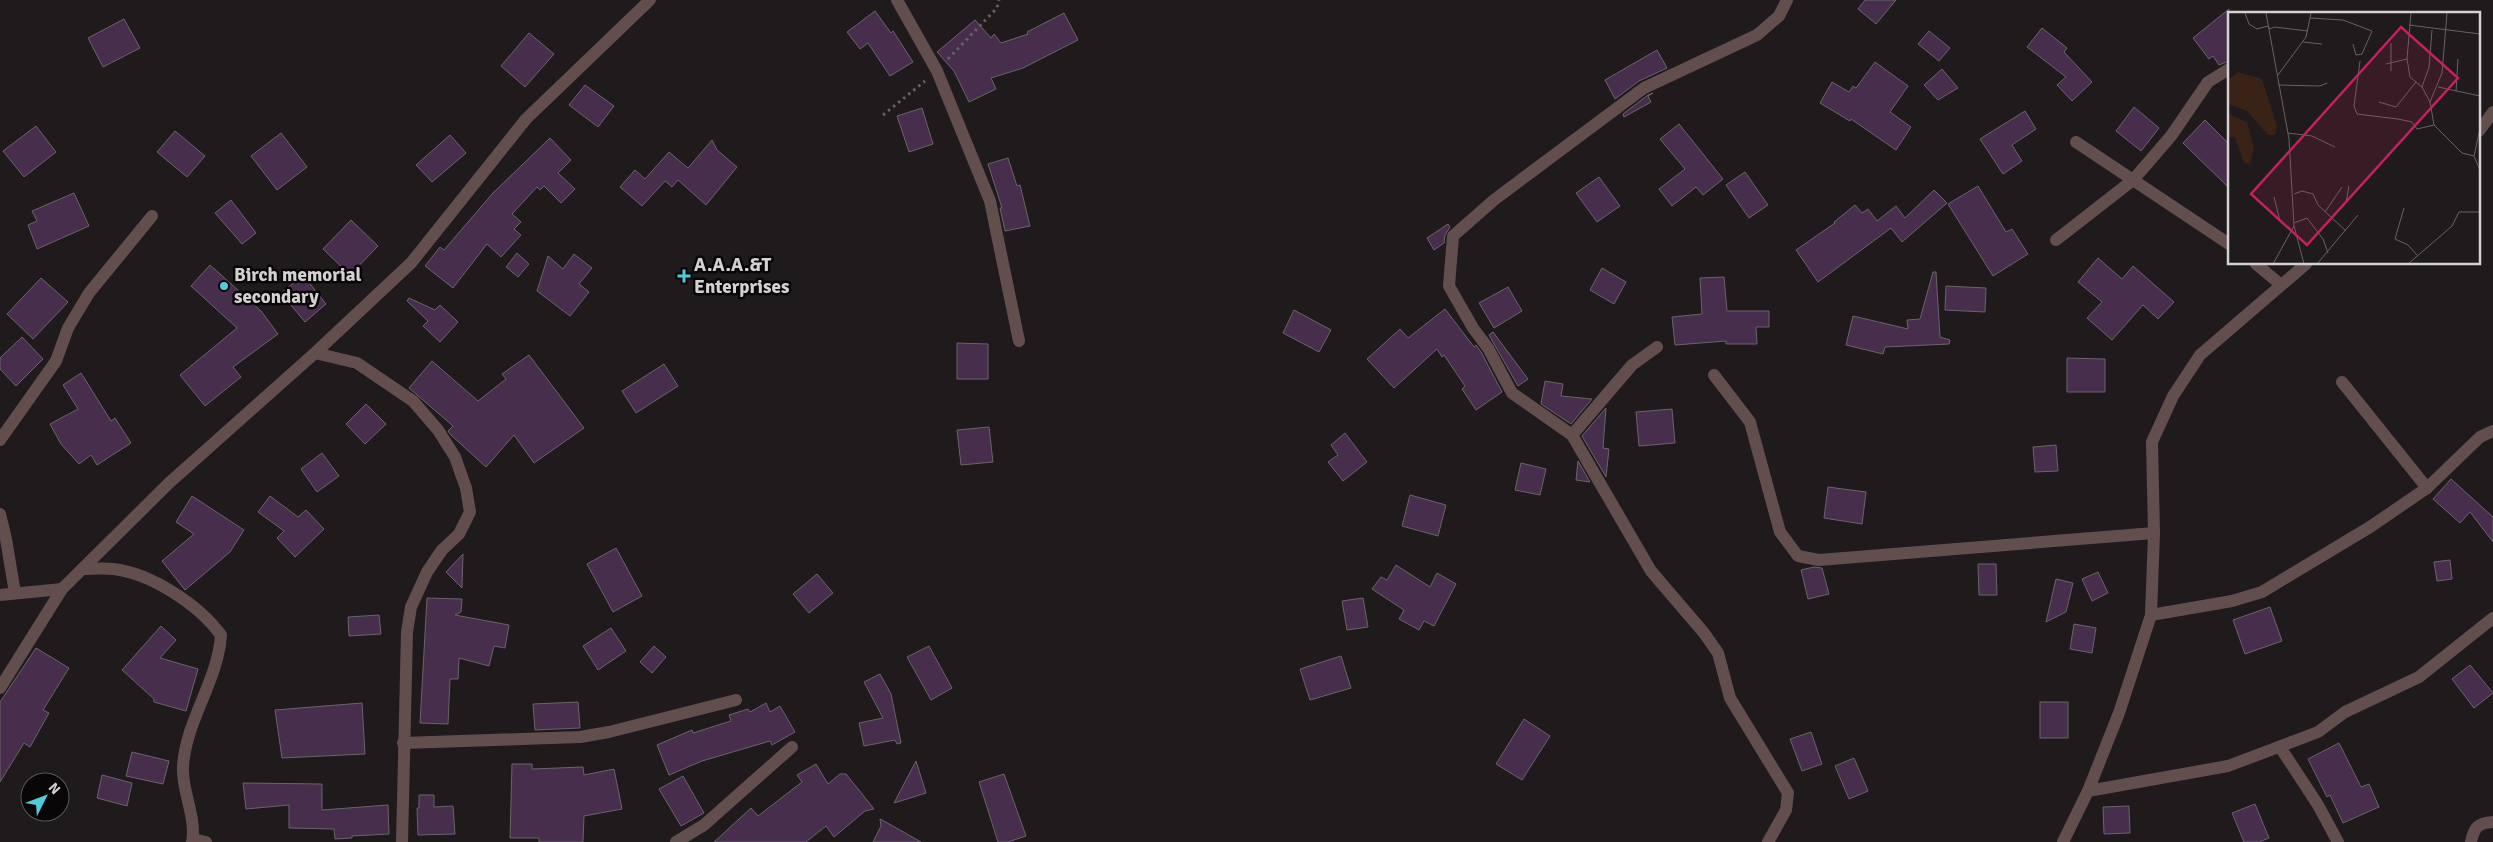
<svg xmlns="http://www.w3.org/2000/svg" width="2493" height="842" font-family="Signika,sans-serif">
  <style>
    .building { fill: #482e4d; stroke: #696569 }
    .lines { fill: none; stroke-linecap: round; stroke-linejoin: round }
    .path { stroke: #666264; stroke-width: 3; stroke-dasharray: 2.5 4; stroke-linecap: butt }
    .street { stroke: #634e4e; stroke-width: 12 }
    .poi-dot { fill: #52cbd9; stroke: #080607; stroke-width: 2 }
    .labels { text-anchor: middle; dominant-baseline: central; stroke-width: 5; stroke-linejoin: round; paint-order: stroke }
    .poi-label { font-size: 19px; font-weight: bold; fill: #d4d1d2; stroke: #080607; text-anchor: start }
    .inset-road { fill: none; stroke: #676365; stroke-width: 1 }
    .view { fill: #c32161; fill-opacity: 0.15; stroke: #c32161; stroke-width: 2.5 }
    .inset-edge { fill: none; stroke: #d4d1d2; stroke-width: 2.5 }
  </style>
  <rect width="100%" height="100%" fill="#1f1a1c"/>
  <g class="building">
    <path d="M1865,0h31l-20,24 -18,-15z"/>
    <path d="M2229,9v52l-10,4 -6,-9 -4,3 -16,-21z"/>
    <path d="M875,11l16,22 2,-2 20,31 -23,14 -22,-33 -8,6 -13,-17z"/>
    <path d="M1064,13l14,27 -55,28 -32,10 5,11 -27,13 -15,-31 -17,-19 38,-32 16,18 3,-4 7,9 27,-9 -1,-2z"/>
    <path d="M124,19l16,29 -37,19 -15,-29z"/>
    <path d="M2042,28l25,20 -3,4 28,30 -20,19 -15,-16 9,-8 -39,-30z"/>
    <path d="M1929,31l21,17 -11,13 -21,-17z"/>
    <path d="M529,33l25,21 -29,33 -24,-21z"/>
    <path d="M1657,50l10,18 -28,13 -24,18 -10,-19z"/>
    <path d="M1875,62l33,24 -18,26 21,15 -15,23 -45,-31 -1,2 -30,-18 12,-21 17,10 4,-6 3,2z"/>
    <path d="M1942,69l16,19 -20,12 -14,-15z"/>
    <path d="M585,85l29,21 -16,21 -29,-22z"/>
    <path d="M1653,93l-5,3 3,6 -27,15 -1,-3 25,-19z"/>
    <path d="M2134,107l25,21 -18,23 -25,-20z"/>
    <path d="M922,108l11,36 -24,8 -12,-36z"/>
    <path d="M2025,111l11,18 -24,16 10,16 -19,13 -23,-35z"/>
    <path d="M2205,120l24,24v44l-46,-45z"/>
    <path d="M1679,124l44,55 -20,16 -7,-8 -24,19 -13,-17 26,-20 -25,-30z"/>
    <path d="M36,126l20,26 -32,25 -21,-26z"/>
    <path d="M175,131l30,25 -18,21 -30,-25z"/>
    <path d="M281,133l26,34 -30,23 -26,-34z"/>
    <path d="M450,135l16,18 -34,29 -16,-17z"/>
    <path d="M550,138l21,22 -13,13 17,16 -14,14 -17,-17 -4,4 -3,-3 -25,27 9,8 -7,7 7,6 -20,22 -14,-13 -34,44 -28,-22 15,-19 4,3 49,-57z"/>
    <path d="M712,140l5,10 20,17 -31,38 -28,-25 -6,7 -7,-6 -23,25 -22,-19 15,-17 10,9 24,-27 19,16z"/>
    <path d="M1008,158l9,28 3,-1 10,41 -25,5 -5,-23h2l-14,-44z"/>
    <path d="M1745,172l23,33 -19,13 -23,-33z"/>
    <path d="M1599,177l21,29 -23,16 -21,-29z"/>
    <path d="M1978,186l28,46 6,-3 16,25 -35,22 -45,-72z"/>
    <path d="M1934,190l13,13 -45,39 -11,-14 -73,54 -22,-32 39,-27 -1,-1 21,-17 7,8 6,-4 9,12 19,-15 9,12z"/>
    <path d="M74,193l15,33 -52,23 -9,-24 9,-4 -5,-10z"/>
    <path d="M231,200l25,33 -14,11 -27,-31z"/>
    <path d="M351,220l27,26 -28,29 -27,-26z"/>
    <path d="M1448,224l2,3 -5,8 -1,8 -10,7 -7,-12z"/>
    <path d="M517,253l12,11 -11,13 -12,-10z"/>
    <path d="M574,254l18,14 -13,16 10,8 -19,24 -33,-25 11,-35 15,13z"/>
    <path d="M2098,258l24,21 11,-13 41,36 -16,17 -15,-14 -31,35 -25,-22 15,-16 -24,-20z"/>
    <path d="M210,265l51,46 17,23 -45,33 8,10 -36,29 -25,-31 57,-47 -46,-42z"/>
    <path d="M1602,268l24,14 -12,22 -24,-14z"/>
    <path d="M1933,272h3l4,65 10,3 -1,4 -64,3 -2,7 -37,-9 7,-29 55,13 -1,-9 13,-1z"/>
    <path d="M303,275l23,29 -21,18 -24,-29z"/>
    <path d="M1724,277l3,34h42v16h-13l1,17h-31v-3l-51,4 -3,-28 30,-3 -2,-36z"/>
    <path d="M41,278l27,24 -35,37 -26,-25z"/>
    <path d="M1946,286l40,2 -1,24 -40,-2z"/>
    <path d="M1508,287l14,24 -28,17 -15,-25z"/>
    <path d="M409,298l26,12 5,-5 18,17 -18,20 -17,-16 5,-5 -21,-20z"/>
    <path d="M1445,309l29,38 2,-2 5,7 21,40 -26,18 -14,-21 3,-3 -21,-31 -2,2 -5,-8 -43,39 -27,-29 33,-30 8,9z"/>
    <path d="M1294,310l37,20 -12,22 -36,-19z"/>
    <path d="M1493,332l35,47 -10,7 -29,-51z"/>
    <path d="M22,337l21,22 -27,27 -16,-17v-11z"/>
    <path d="M957,343l31,1v35h-31z"/>
    <path d="M529,355l55,73 -50,35 -20,-28 -28,32 -35,-32 -3,-4 5,-5 -44,-38 23,-27 46,40 28,-22 -4,-5z"/>
    <path d="M2067,358l38,1v33h-38z"/>
    <path d="M664,364l14,22 -42,27 -14,-22z"/>
    <path d="M81,373l30,48 4,-3 16,25 -34,22 -6,-10 -12,9 -18,-20 -11,-20 28,-15 -15,-24z"/>
    <path d="M1545,381l18,3 -2,12 31,3 -21,25 -30,-20z"/>
    <path d="M366,404l20,20 -21,20 -19,-20z"/>
    <path d="M1606,408l-3,40 6,1 -3,28 -24,-41z"/>
    <path d="M1672,409l3,34 -36,3 -3,-34z"/>
    <path d="M989,427l4,35 -32,3 -4,-35z"/>
    <path d="M1345,433l22,29 -24,19 -15,-19 10,-7 -7,-10z"/>
    <path d="M2056,445l2,26 -23,1 -2,-25z"/>
    <path d="M322,453l17,23 -22,16 -16,-23z"/>
    <path d="M1578,461l12,21 -14,-2z"/>
    <path d="M1521,463l25,6 -6,26 -25,-5z"/>
    <path d="M2451,479l42,38v25l-23,-30 -10,11 -27,-24z"/>
    <path d="M1828,487l38,5 -4,32 -38,-6z"/>
    <path d="M1410,495l36,10 -8,31 -36,-10z"/>
    <path d="M192,496l52,34 -14,22 -45,38 -23,-29 32,-27 -18,-12z"/>
    <path d="M270,496l28,21 8,-7 18,19 -29,28 -18,-19 7,-7 -26,-19z"/>
    <path d="M616,548l26,48 -29,16 -26,-48z"/>
    <path d="M463,554l-1,34 -16,-16z"/>
    <path d="M2450,560l2,19 -15,2 -3,-19z"/>
    <path d="M1978,564h18l1,31h-18z"/>
    <path d="M1396,565l34,22 7,-14 19,11 -22,42 -10,-5 -5,9 -20,-11 5,-9 -32,-21 9,-12 6,3z"/>
    <path d="M1814,567l8,1 7,26 -21,5 -7,-29z"/>
    <path d="M2098,572l10,21 -16,8 -10,-22z"/>
    <path d="M817,574l16,19 -24,20 -16,-19z"/>
    <path d="M2056,579l17,4 -7,29 -20,10z"/>
    <path d="M427,598l35,1 -1,13 -6,3 54,10 -4,23 -11,-2 -5,20 -30,-8 -1,21h-8l-2,45 -28,-1z"/>
    <path d="M1363,598l5,29 -21,3 -5,-29z"/>
    <path d="M2270,607l12,34 -37,13 -12,-34z"/>
    <path d="M379,615l2,19 -32,2 -1,-19z"/>
    <path d="M2074,624l22,4 -4,25 -22,-4z"/>
    <path d="M161,626l15,14 -16,18 38,11 -12,42 -32,-9v-3l-32,-29z"/>
    <path d="M611,628l15,23 -28,19 -15,-24z"/>
    <path d="M654,646l12,11 -14,16 -12,-11z"/>
    <path d="M929,646l23,42 -21,12 -24,-43z"/>
    <path d="M36,648l33,20 -26,42 6,3 -19,34 -6,-4 -24,39v-80z"/>
    <path d="M1341,656l10,32 -41,12 -10,-31z"/>
    <path d="M2470,665l23,28 -19,15 -22,-29z"/>
    <path d="M880,674l11,20 10,49 -4,1 -2,-4 -31,6 -5,-23 24,-5 -19,-36z"/>
    <path d="M578,702l2,26 -45,2 -2,-26z"/>
    <rect x="2040" y="702" width="28" height="36"/>
    <path d="M362,703l3,51 -83,4 -7,-48z"/>
    <path d="M766,703l4,9 10,-6 15,26 -23,13 -2,-4 -68,20 -33,14 -12,-30 35,-15 1,3 38,-12 -2,-6 19,-6 2,3z"/>
    <path d="M1524,719l26,17 -28,44 -26,-16z"/>
    <path d="M1811,732l11,32 -20,7 -12,-32z"/>
    <path d="M2339,743l22,44 8,-3 10,23 -36,16 -13,-28 -3,2 -19,-38z"/>
    <path d="M132,752l37,9 -6,23 -37,-8z"/>
    <path d="M1854,758l14,33 -19,8 -14,-33z"/>
    <path d="M916,761l10,32 -32,10z"/>
    <path d="M512,764h20v5l51,-2 1,8 30,-6 8,40 -38,7 -1,26h-44v-4h-29z"/>
    <path d="M816,764l12,20 12,-10h6l28,35 -9,2 -31,26 -8,-11 -20,16h-92l37,-34 7,8 44,-34 -5,-7z"/>
    <path d="M1004,774l22,62 -18,6h-10l-19,-60z"/>
    <path d="M102,775l30,8 -5,23 -30,-8z"/>
    <path d="M683,776l21,37 -23,13 -22,-37z"/>
    <path d="M243,783l79,1v26l66,-5 1,29 -37,2v2l-17,1 -1,-10 -45,-1v-23l-43,4z"/>
    <path d="M419,795h15v12l19,-1 2,28 -37,1 -1,-27h2z"/>
    <path d="M2255,804l14,34 -10,4h-15l-12,-29z"/>
    <path d="M2129,806l1,27 -26,1 -1,-27z"/>
    <path d="M880,819l4,2 37,21h-48l8,-16z"/>
  </g>
  <g class="lines">
    <g class="path">
      <path d="M948,59l49,-51 2,-8"/>
      <path d="M883,115l42,-34"/>
    </g>
    <g class="street">
      <path d="M897,0l40,71 53,130 29,140"/>
      <path d="M2479,131l14,-19"/>
      <path d="M2076,142l153,102"/>
      <path d="M2056,240l77,-60 38,-44 37,-54 21,-13"/>
      <path d="M2256,264l24,20"/>
      <path d="M315,353l42,10 56,38 25,29 17,27 11,31 4,24 -11,22 -17,16 -15,22 -16,35 -4,25 -5,210"/>
      <path d="M1714,375l36,47 30,110 18,24 21,4 335,-27"/>
      <path d="M2342,382l85,106"/>
      <path d="M1572,435l60,-70 25,-18"/>
      <path d="M0,440l56,-79 12,-33 21,-35 63,-77"/>
      <path d="M0,514l6,25 9,54"/>
      <path d="M82,569c10,0 21,-1 31,0 38,4 86,36 108,66 -3,46 -35,85 -38,131 -2,23 14,52 9,76"/>
      <path d="M0,595l62,-6"/>
      <path d="M2151,615l81,-14 30,-9 108,-65 57,-39 53,-51 13,-6"/>
      <path d="M0,688l62,-99 107,-106 146,-130 96,-90 115,-144 124,-119"/>
      <path d="M403,743l177,-6 29,-5 127,-32"/>
      <path d="M2280,747l38,58 20,37"/>
      <path d="M2088,791l140,-25 90,-34 27,-20 74,-35 74,-59"/>
      <path d="M193,839l13,3"/>
      <path d="M676,842l28,-17 88,-78"/>
      <path d="M1768,842l18,-32 2,-17 -58,-95 -12,-45 -14,-20 -53,-62 -79,-136 -60,-42 -24,-45 -15,-20 -24,-42 4,-50 41,-36 150,-112 113,-53 22,-19 8,-16"/>
      <path d="M2063,842l25,-51 31,-78 32,-98 3,-82 -2,-91 21,-46 27,-41 106,-91"/>
      <path d="M2471,842c3,-15 7,-19 22,-20"/>
    </g>
  </g>
  <g class="poi-dot">
    <path d="M681.5 268.5h5v5h5v5h-5v5h-5v-5h-5v-5h5z"/>
    <circle cx="224" cy="286" r="5"/>
  </g>
  <g class="labels">
    <g class="poi-label">
      <text x="694" y="265">A.A.A.&amp;T<tspan x="694" dy="22">Enterprises</tspan></text>
      <text x="234" y="275">Birch memorial<tspan x="234" dy="22">secondary</tspan></text>
    </g>
  </g>
  <g transform="translate(2228 12)">
    <rect width="252" height="252" fill="#1f1a1c"/>
    <path d="M10,60l24,7 15,47 -2,9h-7l-21,-24 -19,-7v-24zM0,102l19,8 7,26 -4,16 -6,-1 -9,-25 -7,-2z" fill="#392216"/>
    <path class="inset-road" d="M17,1l4,11 8,5 11,-3 2,3 4,-2 34,4M38,1l23,126 5,87 10,38M183,1l-4,46 3,18 12,10 8,15 4,23 28,28 12,3M82,6l33,2 29,11 -10,23 -6,1 -3,-11M181,13l71,9M75,30l19,2M163,31v28M132,49l-6,45 3,8 41,5 14,3 5,7 17,-4M158,52l21,-5M50,63l28,-38 5,-24M50,73l42,1 7,-3M194,75l7,-20 3,-37M210,75l42,9M228,79l2,-32M151,90l17,5 20,-25M202,90l12,-29 5,-60M252,117l-6,27 6,14M60,121l24,3 23,11M66,182l8,-3 11,3 5,11 28,26M46,185l6,24 11,8M176,196l-9,31 13,6 9,10M97,200l17,-25M66,211l13,-5 16,21 5,14M91,220l27,-29 3,-17M45,252l21,-38M89,252l41,-49M180,252l44,-38 7,-14h21"/>
    <path class="view" d="M173,15l57,51 -151,167 -56,-51z"/>
    <rect width="252" height="252" class="inset-edge"/>
  </g>
  <g transform="translate(45 797) rotate(48)"><circle r="24" fill="#080607" stroke="#5a5758"/>
  <path d="M0-4L9 19L0 12L-9 19Z" fill="#52cbd9"/>
  <text y="-8" font-size="14" font-weight="bold" text-anchor="middle" fill="#d4d1d2">N</text>
  </g>
</svg>
